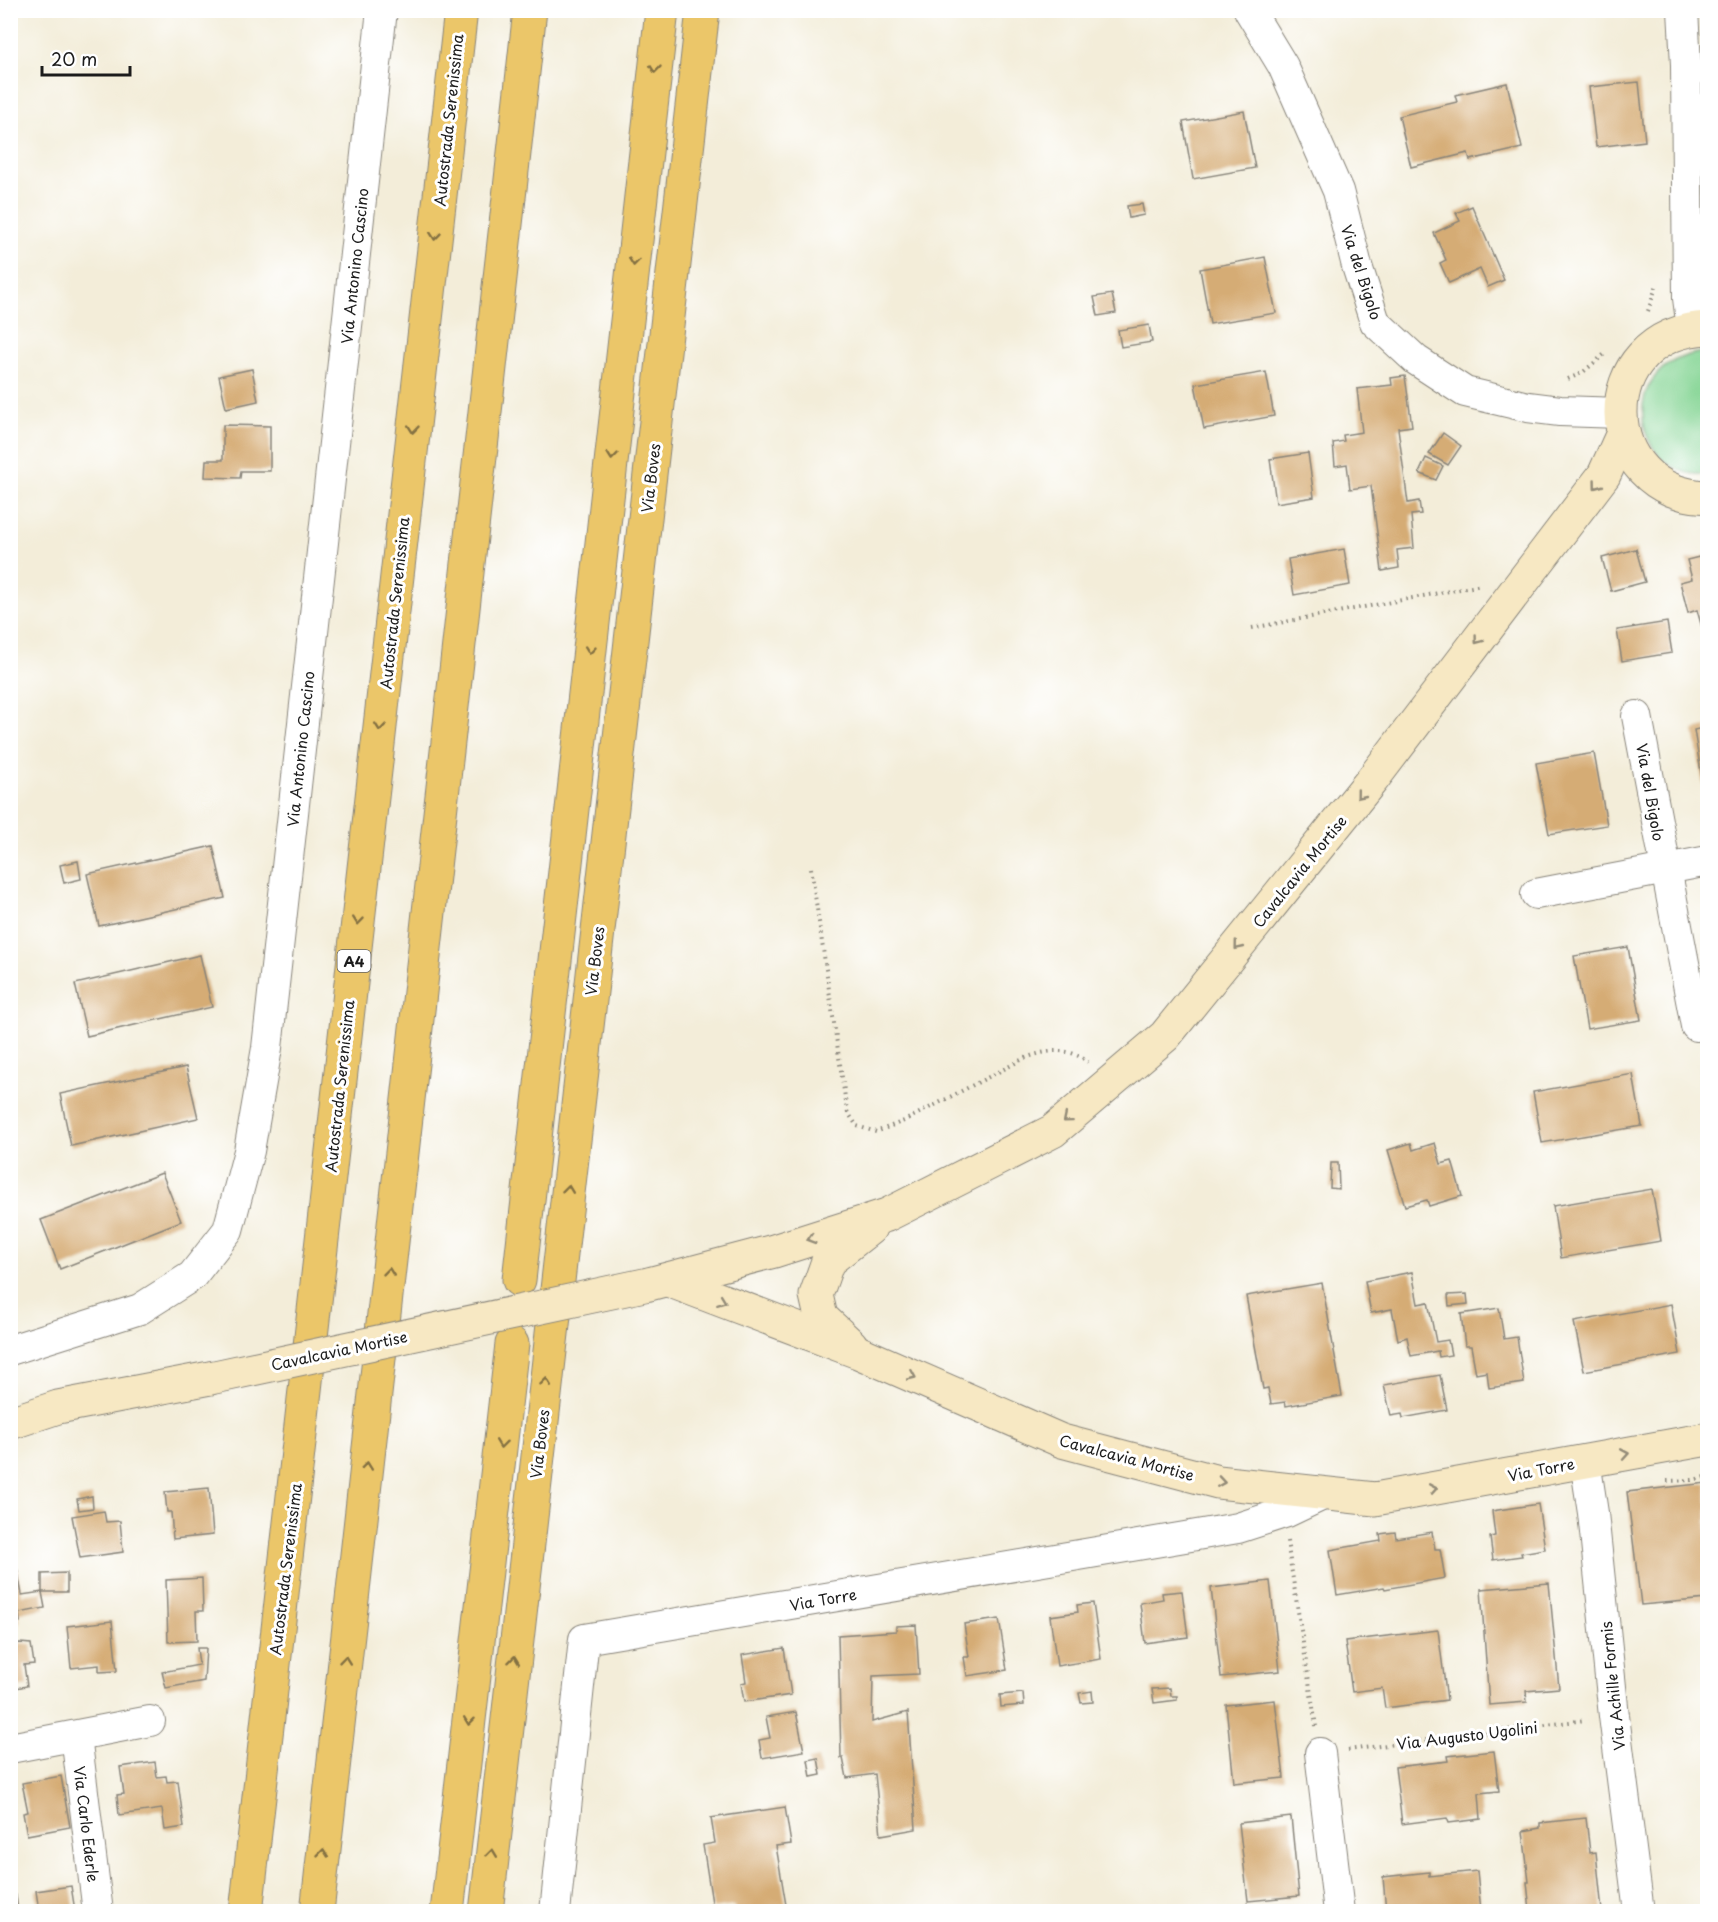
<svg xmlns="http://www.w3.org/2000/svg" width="1718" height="1922" font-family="'Playpen Sans',sans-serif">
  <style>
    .green { fill: #86d595; stroke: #517858; stroke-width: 1.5 }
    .building { fill: #d5ac75 }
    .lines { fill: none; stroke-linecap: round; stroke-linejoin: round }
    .street-casing { stroke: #88847a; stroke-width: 32 }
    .secondary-casing { stroke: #88847a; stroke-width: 35 }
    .highway-casing { stroke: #88847a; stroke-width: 35 }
    .path { stroke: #88847a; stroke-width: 4; stroke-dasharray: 1.5 4.5; stroke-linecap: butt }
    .street { stroke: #fff; stroke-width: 30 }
    .secondary { stroke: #f7e8c3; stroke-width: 33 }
    .highway { stroke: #ebc669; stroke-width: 33 }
    .secondary-bridge-casing { stroke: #88847a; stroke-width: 35; stroke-linecap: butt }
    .secondary-bridge { stroke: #f7e8c3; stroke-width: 33 }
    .oneway { stroke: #847142 }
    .oneway2 { stroke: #948c78 }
    .labels { text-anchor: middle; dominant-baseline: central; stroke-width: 6; stroke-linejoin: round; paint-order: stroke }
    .shield { fill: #fff; stroke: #606060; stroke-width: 1.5 }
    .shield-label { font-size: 14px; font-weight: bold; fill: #1c1c1c }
    .street-label { font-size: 15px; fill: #1c1c1c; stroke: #fff }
  </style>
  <rect width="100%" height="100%" fill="#fff"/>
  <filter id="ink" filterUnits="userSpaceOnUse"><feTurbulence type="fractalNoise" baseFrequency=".0167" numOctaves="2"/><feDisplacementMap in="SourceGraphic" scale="12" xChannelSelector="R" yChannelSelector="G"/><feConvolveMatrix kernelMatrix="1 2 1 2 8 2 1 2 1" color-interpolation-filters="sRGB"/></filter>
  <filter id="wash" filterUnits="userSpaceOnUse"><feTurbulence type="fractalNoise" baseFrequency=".008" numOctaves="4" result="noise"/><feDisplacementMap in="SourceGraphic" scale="24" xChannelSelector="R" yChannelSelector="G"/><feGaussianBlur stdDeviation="1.35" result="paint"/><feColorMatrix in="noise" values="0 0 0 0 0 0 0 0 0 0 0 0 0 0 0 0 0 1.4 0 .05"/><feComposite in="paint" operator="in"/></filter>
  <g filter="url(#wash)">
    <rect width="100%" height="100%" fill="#f3edd9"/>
    <path class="green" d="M1703,352l5,1v121c-73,7 -98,-109 -5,-122z"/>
    <g id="blocks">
      <g class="building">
        <path d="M1639,82l6,59 -49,6 -7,-60z"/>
        <path d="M1507,83l15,65 -52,12 -2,-7 -57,14 -12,-51 58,-14 -2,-7z"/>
        <path d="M1244,111l11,57 -62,11 -10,-57z"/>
        <path d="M1142,204l2,11 -15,3 -2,-12z"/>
        <path d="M1472,206l32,74 -16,7 -8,-18 -31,14 -9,-20 6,-3 -12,-27 26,-12 -4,-8z"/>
        <path d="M1265,257l11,56 -66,11 -10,-55z"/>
        <path d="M1112,294l4,19 -18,3 -4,-19z"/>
        <path d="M1149,325l3,17 -31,5 -3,-17z"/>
        <path d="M252,369l6,32 -32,7 -7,-32z"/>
        <path d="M1266,372l8,44 -70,13 -9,-45z"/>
        <path d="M1405,376l7,50 -14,2 10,75 11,-2 2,13 -10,1 3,33 -17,2 2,18 -17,3 -11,-85 -21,3 -3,-25 -12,2 -2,-23 11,-2 -1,-6 19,-3 -5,-43 35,-4 -1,-7z"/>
        <path d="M223,425l47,1v45h-29l-1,7 -35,-1 1,-17h17z"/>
        <path d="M1443,433l18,13 -13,19 -19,-11z"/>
        <path d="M1308,453l6,44 -38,6 -6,-44z"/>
        <path d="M1426,458l17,8 -7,14 -17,-7z"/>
        <path d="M1344,549l6,36 -56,10 -6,-36z"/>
        <path d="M1636,549l9,33 -34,9 -9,-33z"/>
        <path d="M1707,555v90l-10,-35 -9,3 -8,-31 12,-3 -5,-19z"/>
        <path d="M1667,622l5,31 -50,8 -5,-31z"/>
        <path d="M1707,727v76h-1l-12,-73z"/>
        <path d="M1594,753l13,72 -58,9 -13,-71z"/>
        <path d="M213,846l12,52 -126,28 -12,-52z"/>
        <path d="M78,861l3,18 -17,4 -4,-18z"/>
        <path d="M1628,947l13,73 -54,9 -13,-73z"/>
        <path d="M200,955l12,52 -125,29 -12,-52z"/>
        <path d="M186,1067l12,51 -127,28 -11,-52z"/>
        <path d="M1633,1074l9,52 -100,17 -9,-51z"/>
        <path d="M1411,1143l2,7 22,-7 6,21 11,-3 10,35 -33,10 -2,-6 -22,6 -17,-56z"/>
        <path d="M1331,1163h7l1,26 -9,-1z"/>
        <path d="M162,1173l19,48 -121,48 -19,-49z"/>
        <path d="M1652,1189l9,52 -100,17 -8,-52z"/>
        <path d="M1412,1272l6,32 10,-2 8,40 12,-2 3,15 -12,2 -1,-6 -27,5 -4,-19 -9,3 -6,-31 -21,4 -6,-32z"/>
        <path d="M1322,1283l20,113 -56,10 -1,-4 -14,2 -3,-16 -5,1 -17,-93z"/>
        <path d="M1467,1294l1,10 -19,2 -1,-11z"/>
        <path d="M1671,1304l9,50 -96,17 -10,-49z"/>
        <path d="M1499,1308l5,31 13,-2 7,46 -35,5 -2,-16 -11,2 -5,-28h-6l-4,-32z"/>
        <path d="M1440,1375l7,35 -44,8 -1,-4 -11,2 -7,-31z"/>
        <path d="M1707,1483v116l-66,6 -14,-113z"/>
        <path d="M209,1488l4,47 -40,4 -2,-27h-4l-2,-20z"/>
        <path d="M92,1496l1,12 -14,2 -2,-11z"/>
        <path d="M1538,1504l7,45 -24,4 1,3 -29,4 -3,-23 5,-1 -3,-25z"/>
        <path d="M104,1511l2,11 14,-1 3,31 -43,6 -8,-42z"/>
        <path d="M1395,1532l1,6 36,-6 3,17h5l5,29 -60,11 -1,-2 -47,8 -7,-45 51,-9 -1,-7z"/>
        <path d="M14,1551l8,44 20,-3 3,16 -26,5 1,9 -10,2v-72z"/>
        <path d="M67,1573v19h-25v-18z"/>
        <path d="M202,1578l1,33h-7l1,30 -29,1 -2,-62z"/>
        <path d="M1270,1581l10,90 -59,6 -10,-89z"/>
        <path d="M1549,1583l10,105 -33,3 1,11 -38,3 -8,-116z"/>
        <path d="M1182,1591l6,46 -43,6 -5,-40 23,-4 -1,-6z"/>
        <path d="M1093,1603l8,56 -44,7 -7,-50 28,-4 -1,-7z"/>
        <path d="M999,1619l8,51 -40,6 -3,-19h5l-5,-33z"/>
        <path d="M112,1621l5,50 -18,1v-7l-28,3 -4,-42z"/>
        <path d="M916,1625l3,49 -46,2 -1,46 36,-10 8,117 -35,6 -6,-61 -28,4 -4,-20h-2l-3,-123 58,-4v-5z"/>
        <path d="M1438,1630l9,70 -62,8 -3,-20 -30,4 -7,-51z"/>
        <path d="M20,1643l11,1 3,20 -10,1 3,21 -17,3v-44z"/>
        <path d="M197,1648h9l-2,33 -38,7 -4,-16 37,-7z"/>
        <path d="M784,1648l7,47 -47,7 -3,-19 5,-1 -4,-27z"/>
        <path d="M1170,1688l1,8h6v4l-23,3 -2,-14z"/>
        <path d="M1092,1691l1,11 -12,1 -2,-10z"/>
        <path d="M1023,1693l1,12 -23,2 -1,-12z"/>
        <path d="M1275,1700l9,78 -50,5 -8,-78z"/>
        <path d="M796,1712l8,39 -42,7 -3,-18 11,-2 -4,-21z"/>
        <path d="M1494,1751l5,40 -20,2 2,26 -32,4 -2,-5 -45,6 -7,-57 53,-6 -1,-5z"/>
        <path d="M818,1758l3,17 -10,2 -3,-17z"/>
        <path d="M155,1762l2,15 9,-1 1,6 11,-1 6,46 -19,3 -3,-21 -43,6 -2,-20 7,-1 -4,-27z"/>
        <path d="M61,1776l9,51 -43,8 -4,-22 5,-1 -6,-29z"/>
        <path d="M785,1807l6,37 -15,2 11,65h-52l-1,-5 -21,3 -10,-64 12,-2 -4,-25z"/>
        <path d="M1291,1817l8,79 -51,5 -9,-78z"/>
        <path d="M1586,1818l4,35 6,-1 6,59h-72l-3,-29h2l-6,-51 17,-3v-5z"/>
        <path d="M1477,1871l4,40h-95l-3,-34 46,-5v4z"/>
        <path d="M71,1886l4,25h-36l-3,-20z"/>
        <path d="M10,1895h6l2,16h-8z"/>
      </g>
    </g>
  </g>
  <g filter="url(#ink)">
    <use href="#blocks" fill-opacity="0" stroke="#88847a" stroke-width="1.5"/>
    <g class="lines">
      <defs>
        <g id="street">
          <path d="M1249,10l34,56 55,125 19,75 18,56 41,38 49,32 63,15 32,4 61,2"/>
          <path d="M1683,10l3,55 2,233 4,31"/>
          <path d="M1637,716l59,310"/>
          <path d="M1536,894l172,-33"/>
          <path d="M10,1350l130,-41 52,-33 36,-46 21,-79 18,-103 115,-1038"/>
          <path d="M1585,1461l8,52 21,203 25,196"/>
          <path d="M76,1736l22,176"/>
          <path d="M10,1748l140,-27"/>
          <path d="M1320,1753l19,159"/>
          <path d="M555,1912l29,-273 654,-111 49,-16 38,-18"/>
        </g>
        <g id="secondary">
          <path d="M1708,328c-118,5 -114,166 0,169"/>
          <path d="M668,1280l190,72 204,89 156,41 157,17 333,-60"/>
          <path d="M649,1284l125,-33 113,-36 166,-84 112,-95 207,-256 158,-208 74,-97 19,-42"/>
          <path d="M851,1345l-30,-28 -5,-22 12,-34 42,-33"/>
          <path d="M10,1423l48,-16 152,-29"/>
        </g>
        <g id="highway">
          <path d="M519,1280l143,-1270"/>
          <path d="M246,1912l215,-1902"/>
          <path d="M317,1912l213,-1902"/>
          <path d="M447,1912l65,-568"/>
          <path d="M486,1912l217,-1902"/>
        </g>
      </defs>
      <use href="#street" class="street-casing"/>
      <use href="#secondary" class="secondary-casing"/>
      <use href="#highway" class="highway-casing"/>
      <g class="path">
        <path d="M1648,311l9,-27"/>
        <path d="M1568,379l14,-6 25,-21"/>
        <path d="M1252,628l230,-43"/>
        <path d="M811,868l36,243 10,15 19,6 28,-11 121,-63c22,-8 43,-12 63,4"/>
        <path d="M1667,1481l27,-1 14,-4"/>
        <path d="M1287,1541l29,185"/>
        <path d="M1348,1750l237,-30"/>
      </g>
      <use href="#street" class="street"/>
      <use href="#secondary" class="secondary"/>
      <use href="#highway" class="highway"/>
      <defs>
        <path id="secondary-bridge" d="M210,1378l439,-94"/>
      </defs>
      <use href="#secondary-bridge" class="secondary-bridge-casing"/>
      <use href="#secondary-bridge" class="secondary-bridge"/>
    </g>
    <defs><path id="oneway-chevron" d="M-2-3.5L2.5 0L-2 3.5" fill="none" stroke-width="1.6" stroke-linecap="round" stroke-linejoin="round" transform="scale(1.5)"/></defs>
    <g class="oneway">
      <use href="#oneway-chevron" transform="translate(655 69) rotate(96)"/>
      <use href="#oneway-chevron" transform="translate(435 236) rotate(96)"/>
      <use href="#oneway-chevron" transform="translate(634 262) rotate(96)"/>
      <use href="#oneway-chevron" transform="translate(413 429) rotate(96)"/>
      <use href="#oneway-chevron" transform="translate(612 456) rotate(96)"/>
      <use href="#oneway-chevron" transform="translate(590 650) rotate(96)"/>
      <use href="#oneway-chevron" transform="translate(380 727) rotate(96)"/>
      <use href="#oneway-chevron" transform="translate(358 921) rotate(96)"/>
      <use href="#oneway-chevron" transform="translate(568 1189) rotate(-83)"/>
      <use href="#oneway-chevron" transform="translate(389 1272) rotate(-84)"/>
      <use href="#oneway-chevron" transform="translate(546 1382) rotate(-83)"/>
      <use href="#oneway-chevron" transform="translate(501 1444) rotate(97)"/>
      <use href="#oneway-chevron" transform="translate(367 1466) rotate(-84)"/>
      <use href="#oneway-chevron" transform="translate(345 1660) rotate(-84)"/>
      <use href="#oneway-chevron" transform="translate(514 1660) rotate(-83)"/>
      <use href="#oneway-chevron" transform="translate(469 1721) rotate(97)"/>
      <use href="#oneway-chevron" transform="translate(323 1853) rotate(-84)"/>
      <use href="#oneway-chevron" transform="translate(492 1853) rotate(-83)"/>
    </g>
    <g class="oneway2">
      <use href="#oneway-chevron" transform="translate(1597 485) rotate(127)"/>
      <use href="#oneway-chevron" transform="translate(1478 640) rotate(127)"/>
      <use href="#oneway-chevron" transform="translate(1360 795) rotate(129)"/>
      <use href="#oneway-chevron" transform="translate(1238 946) rotate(129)"/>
      <use href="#oneway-chevron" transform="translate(1067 1119) rotate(140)"/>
      <use href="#oneway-chevron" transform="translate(811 1239) rotate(163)"/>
      <use href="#oneway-chevron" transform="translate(722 1301) rotate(21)"/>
      <use href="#oneway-chevron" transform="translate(912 1376) rotate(23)"/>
      <use href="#oneway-chevron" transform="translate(1625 1454) rotate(-10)"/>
      <use href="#oneway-chevron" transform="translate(1221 1482) rotate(9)"/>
      <use href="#oneway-chevron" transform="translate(1433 1489) rotate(-10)"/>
    </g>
  </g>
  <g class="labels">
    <rect class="shield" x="337.5" y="950" width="33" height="22" rx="4.5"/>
    <g class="shield-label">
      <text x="354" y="961">A4</text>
    </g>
    <g class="street-label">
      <text transform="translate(448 120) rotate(-84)">Autostrada Serenissima</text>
      <text transform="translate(354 266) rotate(-84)">Via Antonino Cascino</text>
      <text transform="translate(1362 272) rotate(72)">Via del Bigolo</text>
      <text transform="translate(650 478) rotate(-83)">Via Boves</text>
      <text transform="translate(394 603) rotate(-84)">Autostrada Serenissima</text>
      <text transform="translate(300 749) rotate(-84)">Via Antonino Cascino</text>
      <text transform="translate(1651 792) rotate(80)">Via del Bigolo</text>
      <text transform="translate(1299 871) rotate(-51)">Cavalcavia Mortise</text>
      <text transform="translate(594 961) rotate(-83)">Via Boves</text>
      <text transform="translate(339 1086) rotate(-84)">Autostrada Serenissima</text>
      <text transform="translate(339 1350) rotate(-12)">Cavalcavia Mortise</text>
      <text transform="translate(539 1444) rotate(-83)">Via Boves</text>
      <text transform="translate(1127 1457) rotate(15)">Cavalcavia Mortise</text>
      <text transform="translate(1541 1469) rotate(-11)">Via Torre</text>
      <text transform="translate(285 1569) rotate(-83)">Autostrada Serenissima</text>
      <text transform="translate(823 1599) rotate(-10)">Via Torre</text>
      <text transform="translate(1612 1686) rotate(-96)">Via Achille Formis</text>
      <text transform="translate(1467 1735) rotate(-7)">Via Augusto Ugolini</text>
      <text transform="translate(87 1824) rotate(83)">Via Carlo Ederle</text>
    </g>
  </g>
  <rect width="1718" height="1922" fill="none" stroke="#fff" stroke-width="36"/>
  <path d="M42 66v9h88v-9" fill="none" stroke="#1c1c1c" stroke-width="3"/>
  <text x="51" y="66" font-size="18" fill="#1c1c1c" stroke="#ffffff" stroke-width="4.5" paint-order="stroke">20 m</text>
</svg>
